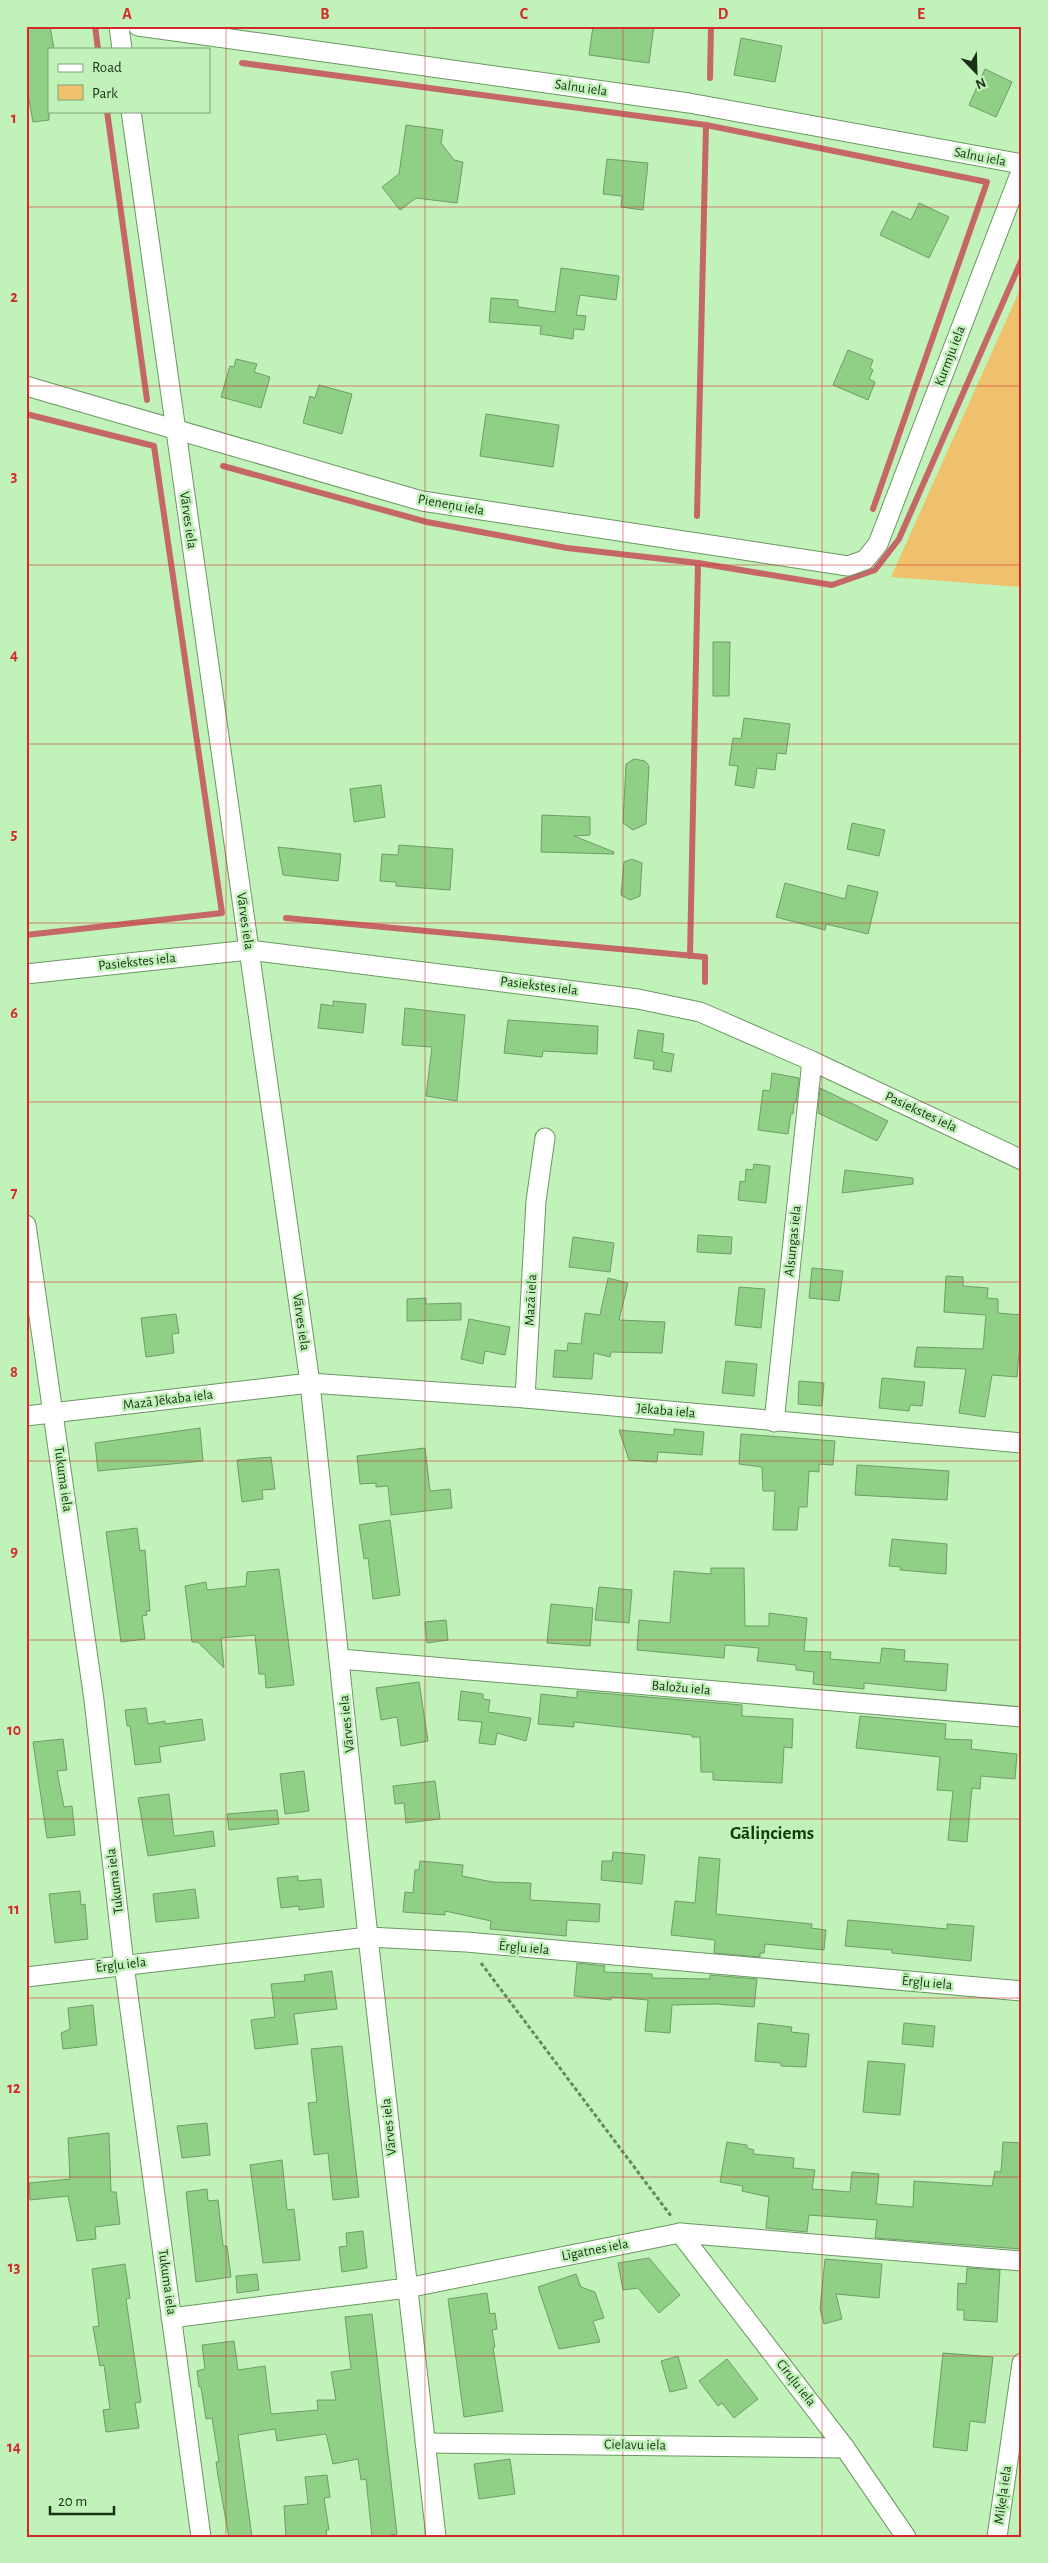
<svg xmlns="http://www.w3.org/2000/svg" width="1048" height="2563" font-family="'Alegreya Sans',sans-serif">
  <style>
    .green { fill: #f0c16d }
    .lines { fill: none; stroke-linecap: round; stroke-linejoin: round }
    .stream { stroke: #c56767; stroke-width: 6 }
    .building { fill: #90cf86; stroke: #6f9d68 }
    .minor-casing { stroke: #6a9762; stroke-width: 21 }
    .path { stroke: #678862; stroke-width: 3; stroke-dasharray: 4 2.5; stroke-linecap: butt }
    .minor { stroke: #fff; stroke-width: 19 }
    .grid { fill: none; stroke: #d62828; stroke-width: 1; stroke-opacity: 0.55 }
    .labels { text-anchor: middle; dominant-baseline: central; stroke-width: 5; stroke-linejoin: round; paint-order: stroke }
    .street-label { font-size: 14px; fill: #1c2f19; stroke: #c1f2b9 }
    .district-label { font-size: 19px; font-weight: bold; fill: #103c09; stroke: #c1f2b9 }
    .neatline { fill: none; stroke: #d62828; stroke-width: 2 }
    .grid-label { font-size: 16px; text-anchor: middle; font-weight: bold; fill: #d62828 }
  </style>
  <rect width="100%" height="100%" fill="#c1f2b9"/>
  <path class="green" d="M1022,285v302l-131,-10z"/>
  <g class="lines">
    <g class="stream">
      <path d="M95,26l3,23"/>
      <path d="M242,63l464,62 281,57 -114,327"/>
      <path d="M710,78l1,-52"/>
      <path d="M107,111l40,289"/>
      <path d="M26,414l128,32 68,467 -196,22"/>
      <path d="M223,466l204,56 140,26 131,15 134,22 43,-15 24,-31 123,-280"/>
      <path d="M697,516l9,-391"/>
      <path d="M286,918l419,39v25"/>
      <path d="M690,956l8,-393"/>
    </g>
  </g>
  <g class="building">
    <path d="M42,26h8l4,23h-5v71l-16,2 -7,-39v-54z"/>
    <path d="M593,26h61l-5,37 -60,-8z"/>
    <path d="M741,38l41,8 -7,36 -41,-7z"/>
    <path d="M985,69l27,13 -16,35 -27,-12z"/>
    <path d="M406,125l37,5 -2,13 13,17 9,2 -6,41 -41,-5 -16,12 -18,-23 17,-13z"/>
    <path d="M607,159l41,4 -5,47 -22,-3 1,-11 -19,-2z"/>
    <path d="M919,203l30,14 -20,41 -49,-23 12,-24 19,9z"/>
    <path d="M561,268l58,8 -3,24 -36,-5 -4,20 10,1 -2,14 -10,-1 -1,10 -33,-5 1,-8 -52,-4 2,-24 27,2v7l37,5z"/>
    <path d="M848,350l25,10 -3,8 3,2 -4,9 6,3 -7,18 -35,-15z"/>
    <path d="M236,359l21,5 -3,8 16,5 -9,31 -40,-11 9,-31 4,1z"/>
    <path d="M319,385l33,9 -10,40 -39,-11 7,-27 5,2z"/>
    <path d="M486,414l73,11 -6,42 -73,-11z"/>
    <path d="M713,642h17l-1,54h-16z"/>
    <path d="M744,718l46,6 -4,30 -9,-1 -2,17 -18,-2 -3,20 -19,-3 3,-19 -9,-1 4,-27 8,1z"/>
    <path d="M634,759l11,2 4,5 -3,58 -13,6 -10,-7 3,-59z"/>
    <path d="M381,785l4,32 -31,5 -4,-33z"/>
    <path d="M542,815l48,2v18l-16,1 40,16v2l-73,-2z"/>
    <path d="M852,823l33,7 -6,26 -32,-7z"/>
    <path d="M399,845l54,4 -3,41 -54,-4v-4l-16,-1 2,-27 16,1z"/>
    <path d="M278,847l63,7 -3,27 -55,-6z"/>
    <path d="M632,859l10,4 -2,33 -10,4 -9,-5 3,-33z"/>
    <path d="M785,883l60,16 3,-14 30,7 -10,42 -42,-10 -1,6 -49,-13z"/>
    <path d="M333,1001l33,3 -3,29 -45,-5 3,-24 12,2z"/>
    <path d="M405,1008l60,7 -8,86 -31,-5 6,-49 -30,-2z"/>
    <path d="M508,1020l90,6 -1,28 -54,-3 -1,6 -38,-4z"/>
    <path d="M638,1030l26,4 -2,18 12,2 -3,18 -18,-3 1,-8 -20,-3z"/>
    <path d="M772,1073l27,5 -3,25 -2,-1 -1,12 -2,-1 -3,21 -30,-4 5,-40 7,1z"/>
    <path d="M820,1088l68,33 -11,20 -59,-28z"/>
    <path d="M754,1164l16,2 -4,37 -28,-3 2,-19 5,1 1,-13 7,1z"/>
    <path d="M845,1170l68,8v6l-71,9z"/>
    <path d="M698,1235l34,2 -1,17 -34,-2z"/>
    <path d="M573,1237l41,6 -4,29 -41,-5z"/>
    <path d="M812,1268l31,3 -4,30 -30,-3z"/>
    <path d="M946,1276l17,1v9l25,2 -1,10 11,1v14l24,2v38h-3l-2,24 -25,-2 -7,42 -26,-4 7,-44 -52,-2 3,-20 66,2 3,-34 -42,-3z"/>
    <path d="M608,1278l20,5 -9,37 46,2 -3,31 -51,-1 -1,5 -16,-4 -2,26 -39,-2 2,-27 12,1 1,-8 13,1 4,-31 15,2z"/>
    <path d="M739,1287l26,2 -4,39 -26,-3z"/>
    <path d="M426,1298v6l35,-1v17l-54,1v-22z"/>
    <path d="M176,1314l3,19 -7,1 2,19 -28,4 -5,-39z"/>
    <path d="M469,1319l41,8 -5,28 -20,-4 -2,13 -22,-5z"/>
    <path d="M726,1361l31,3 -3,32 -32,-3z"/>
    <path d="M882,1378l43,4 -3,24 -12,-1 -1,6 -30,-3z"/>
    <path d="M799,1381l25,2 -2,23 -24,-2z"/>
    <path d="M200,1428l3,33 -105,10 -3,-28z"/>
    <path d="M674,1429l30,3 -2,23 -44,-3 -1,10 -28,-2 -10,-30 55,5z"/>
    <path d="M741,1434l94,7 -2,24 -14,-1v8l-10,-1 -2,36h-8l-2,23h-24l2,-39h-12l-1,-24 -23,-3z"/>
    <path d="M425,1448l5,43 20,-2 2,19 -61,7 -3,-29 -12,1v-4l-16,1 -3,-28z"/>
    <path d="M271,1457l4,32 -13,1 1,9 -21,3 -5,-42z"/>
    <path d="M857,1465l92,6 -2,29 -92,-5z"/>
    <path d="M390,1520l10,75 -27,4 -5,-41 -4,1 -5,-34z"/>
    <path d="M137,1528l3,23 5,-1 5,61h-4l1,4 -5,1 3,23 -24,3 -15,-110z"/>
    <path d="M892,1539l55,5 -1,30 -46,-4 1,-3 -12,-1z"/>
    <path d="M711,1568h33l1,58h24v-13l38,5 -3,33 27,1 -1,7 50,4 2,-15 23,2 -1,11 44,3 -2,27 -82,-8v6l-51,-5 1,-12 -18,-2v-5l-39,-4 2,-13 -34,-3 -1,13 -87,-8 2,-30 31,3 4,-52 37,3z"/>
    <path d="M279,1569l15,116 -28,3 -1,-14h-6l-4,-39 -34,3 3,30 -26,-26h-6l-7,-56 21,-4 1,8 39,-4 1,-14z"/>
    <path d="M599,1587l33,3 -3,33 -34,-3z"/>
    <path d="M551,1604l42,4 -3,38 -43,-3z"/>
    <path d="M446,1620l2,20 -21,3 -2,-21z"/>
    <path d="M419,1682l9,59 -27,5 -4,-29 -16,3 -5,-32z"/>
    <path d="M461,1691l22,3v5l7,1 -2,12 43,6 -5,23 -29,-8 -2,12 -16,-2 3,-21 -24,-2z"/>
    <path d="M577,1691l165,14v11l51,3 -1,29 -8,-1 -2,36 -69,-3v-8h-12l-1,-35h-8v-2l-118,-13v5l-36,-3 3,-30 36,4z"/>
    <path d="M146,1708l2,16 17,-3v3l37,-5 3,21 -46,7 2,15 -26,3 -5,-39h-3l-2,-16z"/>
    <path d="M860,1716l86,8 -1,15 27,1 -1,9 46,5 -2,25 -34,-3 -1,13 -8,-1 -5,54 -19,-2 5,-49 -16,-1 3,-33 -84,-9z"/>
    <path d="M63,1739l4,31 -10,1 7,36 8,-1 3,29 -28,3 -14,-96z"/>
    <path d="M304,1771l5,40 -24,3 -5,-40z"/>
    <path d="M435,1781l5,38 -34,4 -2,-20 -9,1 -2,-18z"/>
    <path d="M169,1794l5,42 39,-5 2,15 -67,10 -10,-58z"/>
    <path d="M277,1810l2,14 -50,6 -2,-16z"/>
    <path d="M613,1852l32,3 -3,29 -41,-4 1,-19h10z"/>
    <path d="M699,1857l21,2 -4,55 96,10 -1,4 15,2 -2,20 -59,-6 -1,9h-4v4l-46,-4 1,-13 -44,-5 4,-34 20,2z"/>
    <path d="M420,1861l43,4 -1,11 31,6 38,1 -1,17 70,4 -1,18 -32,-2 -1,16 -76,-7 1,-8 -46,-10v4l-42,-3 2,-20 8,1 2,-23h4z"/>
    <path d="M298,1876v5l23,-2 3,28 -25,3v-4l-18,2 -4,-30z"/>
    <path d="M195,1889l4,29 -43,4 -3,-28z"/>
    <path d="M80,1891l1,14 4,-1 3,35 -33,4 -6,-49z"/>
    <path d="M848,1920l99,9v-5l27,2 -3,35 -79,-8v-3l-47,-4z"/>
    <path d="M577,1963l28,3 -1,6 48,2v4l58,1v-4l47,4 -3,28 -38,-3 -44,1 -2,28 -25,-2 3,-31 -37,-3v3l-37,-4z"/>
    <path d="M332,1971l5,38 -43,5 4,30 -43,5 -4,-29 24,-3 -4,-33 34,-3 -1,-6z"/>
    <path d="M93,2005l4,40 -34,4 -2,-16 9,-4 -2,-21z"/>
    <path d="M758,2023l34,4 -1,5 18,2 -3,33 -25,-1v-3l-26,-2z"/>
    <path d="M904,2023l31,3 -2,21 -31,-3z"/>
    <path d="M342,2046l17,151 -26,3 -5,-47 -14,2 -6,-52 9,-1 -6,-53z"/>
    <path d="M868,2061l37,3 -5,51 -37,-3z"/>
    <path d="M207,2123l3,32 -28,3 -5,-32z"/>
    <path d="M109,2133l2,59h5l4,32 -25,3 1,12 -19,2 -9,-45 -38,4 -1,-17 41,-4 -2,-41z"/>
    <path d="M727,2142l20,3v3l7,2 -1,4 41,4 -1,10 22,2 -3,19 38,3 2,-20 27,2 -3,30 37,3 1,-26 78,5 3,-15 6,1 2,-30 19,1 -1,106 -146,-11 2,-18 -68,-5 -2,17 -41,-4 3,-31 -27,-6 1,-5 -23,-4z"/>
    <path d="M282,2160l5,50 7,-1 6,51 -37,3 -13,-98z"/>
    <path d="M207,2189l1,12 10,-1 5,46h4l4,31 -35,5 -10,-90z"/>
    <path d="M363,2231l4,37 -25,4 -3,-25 8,-1 -1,-13z"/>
    <path d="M649,2258l31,37 -21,18 -21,-25 -15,2 -5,-27z"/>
    <path d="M825,2259l57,5 -3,34 -43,-4 6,25 -18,5 -4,-15z"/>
    <path d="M125,2264l5,34 -4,1 15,103 -6,1 4,25 -33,4 -3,-22 7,-1 -6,-44 -4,1 -7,-39 6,-1 -7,-57z"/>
    <path d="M967,2268l33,2 -3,52 -33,-2v-10h-7l1,-27 8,1z"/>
    <path d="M257,2274l2,16 -22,3 -1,-17z"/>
    <path d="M576,2274l5,13 14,5 9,26 -11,3 7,21 -41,7 -21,-62z"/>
    <path d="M487,2293l3,21 5,-1 2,16 -5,1 3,17h-2l10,64 -39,6 -16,-118z"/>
    <path d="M372,2314l25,220 -7,1v2h-18l-6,-58 -5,1 -3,-21 -25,5 -7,-30 -49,7 -2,-12 -37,6 14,102h-23l-11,-61 -2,-14h3l-7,-44 -6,1 -5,-32h-2l-2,-16 8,-2 -3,-24 32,-4 4,29 27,-4 6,48 47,-4 -1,-10h19l-5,-28 20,-3 -6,-52z"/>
    <path d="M943,2353l50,4 -8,66 -15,-2 -3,30 -34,-4z"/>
    <path d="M678,2356l9,32 -17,4 -9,-31z"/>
    <path d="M727,2359l31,40 -24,19 -12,-15 -4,3 -19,-25z"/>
    <path d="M510,2459l5,35 -36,5 -5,-35z"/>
    <path d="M327,2475l3,22 -6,1 5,32h-3l1,7h-41l-2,-31 24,-2 -3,-27z"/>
  </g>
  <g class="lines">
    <defs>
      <g id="minor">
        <path d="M119,26l3,23"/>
        <path d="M138,26l551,77 333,61"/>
        <path d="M131,111l179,1272 58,554 68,600"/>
        <path d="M26,386l396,115 426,65 17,-6 13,-16 144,-375"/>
        <path d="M26,974l223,-24 389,49 62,13 112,49 210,99"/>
        <path d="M26,1225l68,475 30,265 77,572"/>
        <path d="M525,1398l11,-197 9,-63"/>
        <path d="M26,1416l284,-33 215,15 497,45"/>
        <path d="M774,1422l38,-361"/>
        <path d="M340,1659l682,58"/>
        <path d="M26,1977l342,-40 98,5 556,49"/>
        <path d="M680,2233l165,215 61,89"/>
        <path d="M171,2318l236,-30 273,-55 342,28"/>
        <path d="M425,2443l420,5"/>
        <path d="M997,2537l25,-174"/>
      </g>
    </defs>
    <use href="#minor" class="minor-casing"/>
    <path class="path" d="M481,1963l190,253"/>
    <use href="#minor" class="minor"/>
  </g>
  <path class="grid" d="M226,26v2511M425,26v2511M623,26v2511M822,26v2511M26,207h996M26,386h996M26,565h996M26,744h996M26,923h996M26,1102h996M26,1282h996M26,1461h996M26,1640h996M26,1819h996M26,1998h996M26,2177h996M26,2356h996"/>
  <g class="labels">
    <g class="street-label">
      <text transform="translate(581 88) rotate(8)">Salnu iela</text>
      <text transform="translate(980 157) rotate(11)">Salnu iela</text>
      <text transform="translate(950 356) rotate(-69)">Kurmju iela</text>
      <text transform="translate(451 505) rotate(10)">Pieneņu iela</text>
      <text transform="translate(188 520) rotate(82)">Vārves iela</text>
      <text transform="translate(245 921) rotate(82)">Vārves iela</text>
      <text transform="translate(137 962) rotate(-6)">Pasiekstes iela</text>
      <text transform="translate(539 986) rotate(7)">Pasiekstes iela</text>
      <text transform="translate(921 1112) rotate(25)">Pasiekstes iela</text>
      <text transform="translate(793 1241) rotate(-84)">Alsungas iela</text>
      <text transform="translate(531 1300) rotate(-87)">Mazā iela</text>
      <text transform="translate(301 1322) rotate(82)">Vārves iela</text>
      <text transform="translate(168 1400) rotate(-7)">Mazā Jēkaba iela</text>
      <text transform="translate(666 1411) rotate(5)">Jēkaba iela</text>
      <text transform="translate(63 1479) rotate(82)">Tukuma iela</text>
      <text transform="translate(681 1688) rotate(5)">Baložu iela</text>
      <text transform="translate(347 1724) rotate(-96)">Vārves iela</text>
      <text transform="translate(115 1881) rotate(-97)">Tukuma iela</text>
      <text transform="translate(524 1948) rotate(5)">Ērgļu iela</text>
      <text transform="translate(121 1965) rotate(-7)">Ērgļu iela</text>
      <text transform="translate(927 1983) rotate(5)">Ērgļu iela</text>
      <text transform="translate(389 2127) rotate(-96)">Vārves iela</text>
      <text transform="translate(595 2250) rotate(-11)">Līgatnes iela</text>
      <text transform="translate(167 2282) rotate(82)">Tukuma iela</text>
      <text transform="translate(796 2383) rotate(52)">Cīruļu iela</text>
      <text transform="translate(635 2445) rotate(1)">Cielavu iela</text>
      <text transform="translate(1003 2495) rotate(-82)">Miķeļa iela</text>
    </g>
    <g class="district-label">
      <text x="772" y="1833">Gāliņciems</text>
    </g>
  </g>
  <rect width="1048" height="2563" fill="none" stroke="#c1f2b9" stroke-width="55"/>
  <rect x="48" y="48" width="162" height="65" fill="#c1f2b9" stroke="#7fa479"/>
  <rect x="58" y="64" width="25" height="8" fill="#ffffff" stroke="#7fa479"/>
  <text x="92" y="72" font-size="15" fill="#1c2f19">Road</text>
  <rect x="58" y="85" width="25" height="15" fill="#f0c16d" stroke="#7fa479"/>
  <text x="92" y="98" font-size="15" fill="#1c2f19">Park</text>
  <g transform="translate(976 72) rotate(157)" stroke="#c1f2b9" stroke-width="4" paint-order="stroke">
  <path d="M0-4L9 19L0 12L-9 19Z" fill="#1c2f19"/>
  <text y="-8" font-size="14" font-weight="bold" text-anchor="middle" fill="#1c2f19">N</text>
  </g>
  <path d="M50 2506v8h64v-8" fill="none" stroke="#1c2f19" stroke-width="2.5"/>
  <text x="58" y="2506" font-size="15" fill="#1c2f19" stroke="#c1f2b9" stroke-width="4" paint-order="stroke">20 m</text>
  <rect x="28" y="28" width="992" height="2508" class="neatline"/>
  <g class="grid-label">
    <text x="127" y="19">A</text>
    <text x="325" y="19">B</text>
    <text x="524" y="19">C</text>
    <text x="723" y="19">D</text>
    <text x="921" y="19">E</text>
    <text x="14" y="123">1</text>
    <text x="14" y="302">2</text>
    <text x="14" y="481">3</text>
    <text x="14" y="660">4</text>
    <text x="14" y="839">5</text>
    <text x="14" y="1018">6</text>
    <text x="14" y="1198">7</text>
    <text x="14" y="1377">8</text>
    <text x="14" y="1556">9</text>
    <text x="14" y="1735">10</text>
    <text x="14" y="1914">11</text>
    <text x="14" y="2093">12</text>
    <text x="14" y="2272">13</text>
    <text x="14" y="2452">14</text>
  </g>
</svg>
